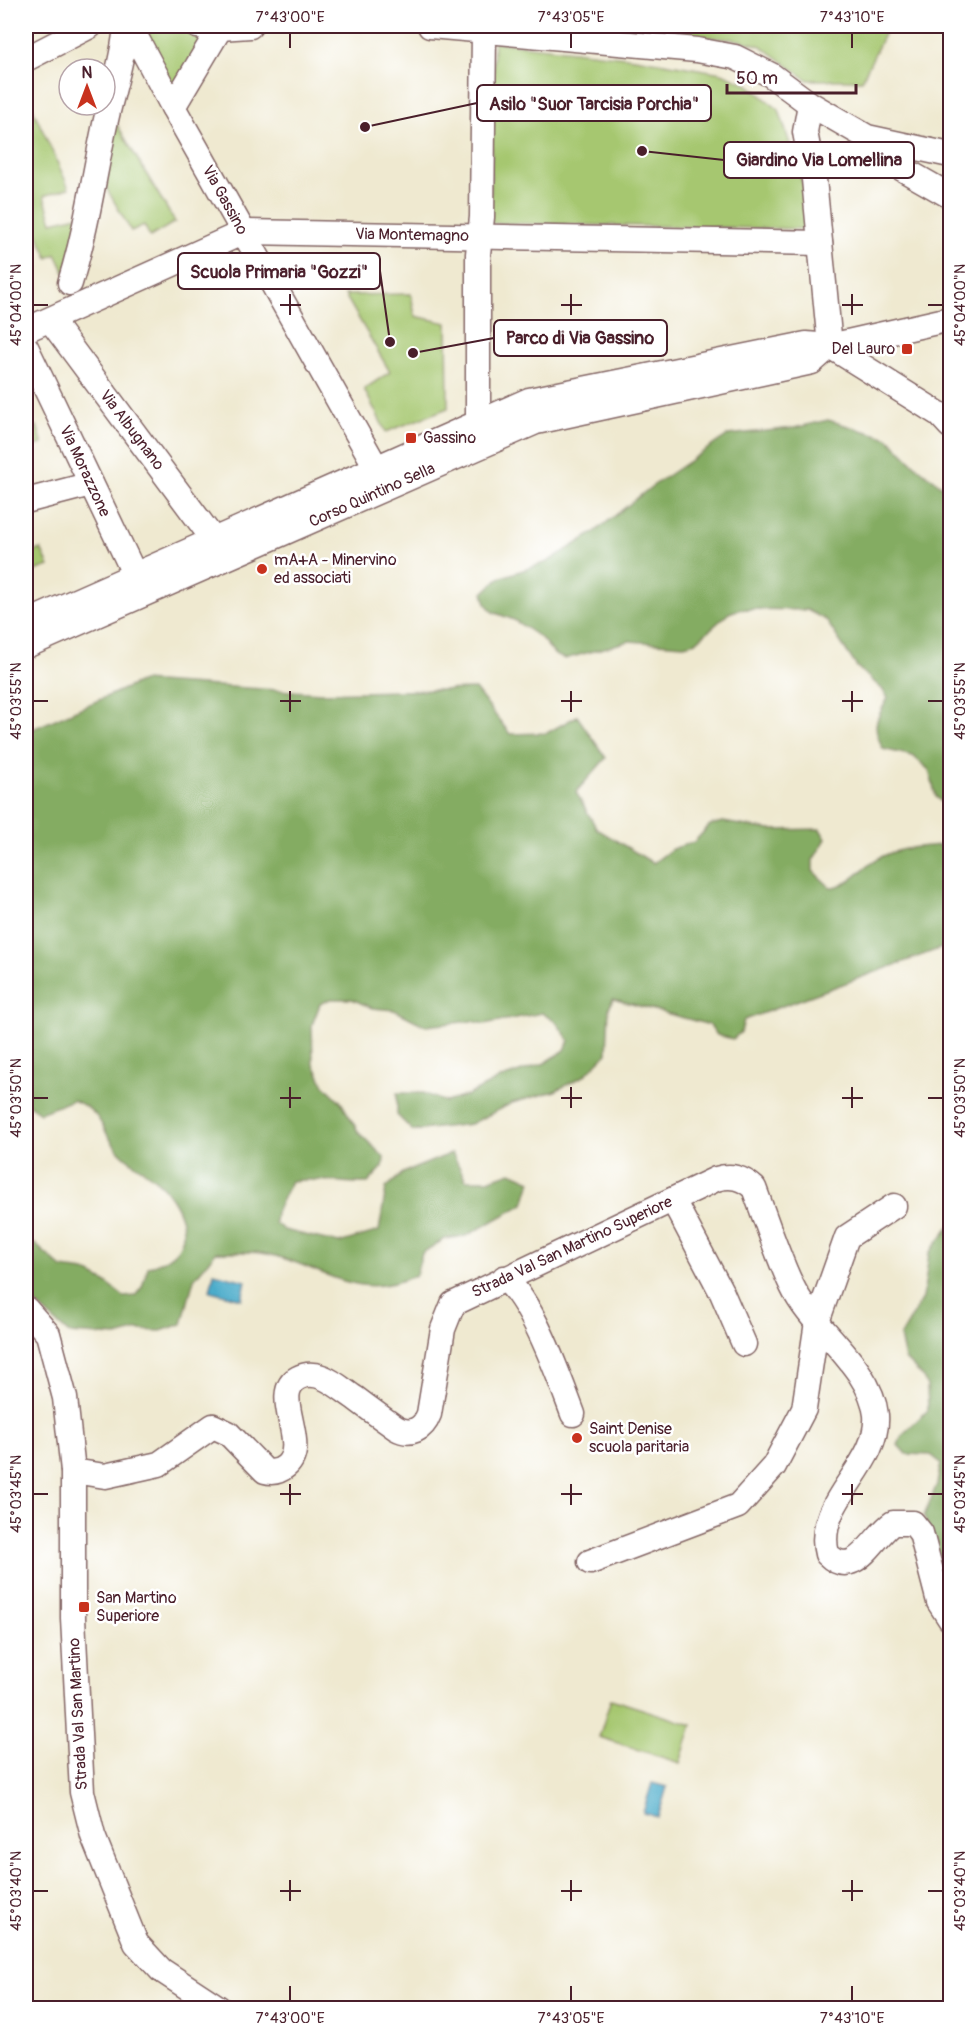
<svg xmlns="http://www.w3.org/2000/svg" width="976" height="2034" font-family="Pangolin,sans-serif">
  <style>
    .green { fill: #a6c770; stroke: #78734e; stroke-width: 1.5 }
    .forest { fill: #84ac62; stroke: #676646; stroke-width: 1.5 }
    .water { fill: #4bacca; stroke: #4a667a; stroke-width: 1.5 }
    .lines { fill: none; stroke-linecap: round; stroke-linejoin: round }
    .minor-casing { stroke: #846665; stroke-width: 27 }
    .minor { stroke: #fff; stroke-width: 24 }
    .ticks { fill: none; stroke: #4a1f2b; stroke-width: 2 }
    .poi-dot { fill: #c8321e; stroke: #fff; stroke-width: 2 }
    .labels { text-anchor: middle; dominant-baseline: central; stroke-width: 5; stroke-linejoin: round; paint-order: stroke }
    .street-label { font-size: 16px; fill: #4a1f2b; stroke: #fff }
    .poi-label { font-size: 16px; fill: #4a1f2b; stroke: #fff; text-anchor: start }
    .leader { fill: none; stroke: #4a1f2b; stroke-width: 2 }
    .callout-dot { fill: #4a1f2b; stroke: #fff; stroke-width: 2 }
    .callout { fill: #fff; stroke: #4a1f2b; stroke-width: 2 }
    .callout-label { font-size: 18px; text-anchor: middle; font-weight: bold; fill: #4a1f2b }
    .neatline { fill: none; stroke: #4a1f2b; stroke-width: 2 }
    .ticks-label { font-size: 15px; text-anchor: middle; fill: #4a1f2b }
  </style>
  <rect width="100%" height="100%" fill="#fff"/>
  <filter id="ink" filterUnits="userSpaceOnUse"><feTurbulence type="fractalNoise" baseFrequency=".0167" numOctaves="2"/><feDisplacementMap in="SourceGraphic" scale="12" xChannelSelector="R" yChannelSelector="G"/><feConvolveMatrix kernelMatrix="1 2 1 2 8 2 1 2 1" color-interpolation-filters="sRGB"/></filter>
  <filter id="wash" filterUnits="userSpaceOnUse"><feTurbulence type="fractalNoise" baseFrequency=".008" numOctaves="4" result="noise"/><feDisplacementMap in="SourceGraphic" scale="24" xChannelSelector="R" yChannelSelector="G"/><feGaussianBlur stdDeviation="1.35" result="paint"/><feColorMatrix in="noise" values="0 0 0 0 0 0 0 0 0 0 0 0 0 0 0 0 0 1.4 0 .05"/><feComposite in="paint" operator="in"/></filter>
  <g filter="url(#wash)">
    <rect width="100%" height="100%" fill="#efe9d0"/>
    <g class="green">
      <path d="M137,26l70,7 -34,58z"/>
      <path d="M583,26h305l-26,54h-54l-47,-34 -22,-6z"/>
      <path d="M494,42l141,16 87,15 25,11 32,26 26,81 2,38 -317,-6z"/>
      <path d="M26,94l43,94 -25,8 8,26 30,-7 -17,58 -9,-19 -8,4 -22,-49z"/>
      <path d="M113,118l62,104 -25,15 -6,-12 -13,6 -28,-49z"/>
      <path d="M411,294l4,22 32,7 1,85 -62,24 -22,-43 26,-17 -45,-77z"/>
      <path d="M37,426l6,18 -17,4v-19z"/>
      <path d="M41,549l8,17 -23,8v-20z"/>
      <path d="M611,1699l81,26 -12,38 -81,-26z"/>
    </g>
    <g class="forest">
      <path d="M828,420l60,18 28,28 34,26v324l-3,-9 -11,-10 -7,-27 -16,-14 -30,-7c-12,-25 -7,-29 5,-51l-6,-9 -25,-22 -31,-47 -19,-10 -67,-1 -11,4 -33,29 -12,3 -55,-4 -64,18 -10,-4 -14,-17 -27,-18 -21,-8 -7,-8 -3,-11 16,-15 48,-16 45,-28 59,-47 77,-52 66,-7z"/>
      <path d="M142,681l179,12 154,-4 35,45 37,-1 30,-17 29,42 -30,34 21,37 56,34 19,-14 22,-7 16,-17 13,-3 48,8 49,-1 6,10 -13,21v11l17,16c20,0 30,-18 47,-28 21,-12 47,-13 70,-14l3,-4v104l-206,75 -3,12 -8,7 -16,-4 -7,-10 -97,-26 -4,9 -2,45 -23,23 -29,15 -43,12 -41,21 -58,7 -16,-16v-22h26l23,9 22,-7 31,-16 46,-16 20,-13 4,-10 -13,-18 -14,-9 -58,11 -12,-3 -46,5 -32,-16 -22,-2 -20,-9h-22l-10,5 -8,21 1,37 11,23 17,17 18,31 25,24 -1,10 -15,16c-27,1 -51,-6 -77,-2l-15,31 -1,11 9,7 55,13 40,-12 7,-43 17,-15 49,-20 14,27h22l23,-8 20,9 -7,23 -58,32 -21,3 -23,14 -6,22c-61,29 -92,-9 -149,-21 -16,-4 -35,-1 -51,-2l-22,27 -12,45 -21,7 -23,-1 -21,6 -49,-3 -42,-38v-52l9,1 27,24 23,3 20,11 19,15 11,-1 7,-9 6,-20c7,-3 15,-5 21,-10 29,-19 7,-58 -11,-75 -11,-11 -26,-18 -37,-29 -23,-23 -14,-39 -48,-53l-33,13 -14,-10v-371z"/>
      <path d="M950,1226v373l-26,-83 13,-32 4,-21 -10,-8 -25,-1 -8,-9 5,-11 25,-24 -1,-24 -5,-10 -17,-17 -5,-22 23,-39 6,-45z"/>
    </g>
    <g class="water">
      <path d="M214,1273l32,8 -4,18 -32,-8z"/>
      <path d="M652,1783l15,4 -9,30 -15,-4z"/>
    </g>
  </g>
  <g filter="url(#ink)">
    <g class="lines">
      <defs>
        <g id="minor">
          <path d="M130,26l43,81 203,360"/>
          <path d="M197,26l23,2 30,-2"/>
          <path d="M430,26l267,24 38,7 36,18 39,29 57,33 83,18"/>
          <path d="M26,59l64,-33"/>
          <path d="M810,104l-5,28 9,47 16,167"/>
          <path d="M173,107l47,-79"/>
          <path d="M868,139l33,29 49,28"/>
          <path d="M70,283c16,-52 23,-101 34,-154 7,-35 19,-67 22,-103"/>
          <path d="M51,321l162,218"/>
          <path d="M26,330l218,-98 576,11"/>
          <path d="M830,346l109,68 11,12"/>
          <path d="M26,347l115,241"/>
          <path d="M478,421v-167l4,-37 2,-187"/>
          <path d="M26,501l65,-17"/>
          <path d="M26,623l503,-223 277,-56 24,2 120,-27"/>
          <path d="M26,646l510,-224 276,-60 18,-16"/>
          <path d="M673,1200l49,93 22,51"/>
          <path d="M504,1278c29,24 55,99 69,136"/>
          <path d="M26,1309l22,25 17,64 8,73v147l9,174 11,44 43,107 25,27 58,38"/>
          <path d="M73,1471l32,5 54,-12 54,-38 15,7 37,38c7,2 14,1 21,-5 25,-22 -17,-72 12,-88 21,-11 40,9 57,20 13,10 27,20 41,30 14,8 27,2 33,-14l14,-85 10,-25 263,-125c15,-4 26,-2 38,9 12,32 23,67 38,98 20,43 79,80 84,129 4,52 -63,86 -49,139 28,28 46,-18 66,-31h20l8,10 18,69 11,17"/>
          <path d="M590,1562l148,-56 36,-40 30,-57 13,-87 30,-85 47,-31"/>
        </g>
      </defs>
      <use href="#minor" class="minor-casing"/>
      <use href="#minor" class="minor"/>
    </g>
  </g>
  <path class="ticks" d="M290,33v15M571,33v15M852,33v15M290,294v21M571,294v21M852,294v21M33,305h15M280,305h21M561,305h21M842,305h21M928,305h15M290,691v21M571,691v21M852,691v21M33,701h15M280,701h21M561,701h21M842,701h21M928,701h15M290,1087v21M571,1087v21M852,1087v21M33,1098h15M280,1098h21M561,1098h21M842,1098h21M928,1098h15M290,1484v21M571,1484v21M852,1484v21M33,1494h15M280,1494h21M561,1494h21M842,1494h21M928,1494h15M290,1880v21M571,1880v21M852,1880v21M33,1891h15M280,1891h21M561,1891h21M842,1891h21M928,1891h15M290,1986v15M571,1986v15M852,1986v15"/>
  <g class="poi-dot">
    <rect x="901" y="343" width="12" height="12" rx="3"/>
    <rect x="405" y="432" width="12" height="12" rx="3"/>
    <circle cx="262" cy="569" r="6"/>
    <circle cx="577" cy="1438" r="6"/>
    <rect x="78" y="1601" width="12" height="12" rx="3"/>
  </g>
  <g class="labels">
    <g class="street-label">
      <text transform="translate(225 200) rotate(61)">Via Gassino</text>
      <text transform="translate(412 235) rotate(1)">Via Montemagno</text>
      <text transform="translate(132 430) rotate(53)">Via Albugnano</text>
      <text transform="translate(85 471) rotate(65)">Via Morazzone</text>
      <text transform="translate(372 495) rotate(-24)">Corso Quintino Sella</text>
      <text transform="translate(572 1247) rotate(-25)">Strada Val San Martino Superiore</text>
      <text transform="translate(78 1714) rotate(-93)">Strada Val San Martino</text>
    </g>
    <g class="poi-label">
      <text x="895" y="349" text-anchor="end">Del Lauro</text>
      <text x="423" y="438">Gassino</text>
      <text x="274" y="560">mA+A - Minervino<tspan x="274" dy="18">ed associati</tspan></text>
      <text x="589" y="1429">Saint Denise<tspan x="589" dy="18">scuola paritaria</tspan></text>
      <text x="96" y="1598">San Martino<tspan x="96" dy="18">Superiore</tspan></text>
    </g>
  </g>
  <path class="leader" d="M365 127L477 103M642 151L724 160M390 342L380 271M413 353L494 338"/>
  <g class="callout-dot">
    <circle cx="365" cy="127" r="6"/>
    <circle cx="642" cy="151" r="6"/>
    <circle cx="390" cy="342" r="6"/>
    <circle cx="413" cy="353" r="6"/>
  </g>
  <g class="callout">
    <rect x="477" y="85" width="234" height="36" rx="6"/>
    <rect x="724" y="142" width="190" height="36" rx="6"/>
    <rect x="178" y="253" width="202" height="36" rx="6"/>
    <rect x="494" y="320" width="173" height="36" rx="6"/>
  </g>
  <g class="callout-label">
    <text x="594" y="110">Asilo "Suor Tarcisia Porchia"</text>
    <text x="819" y="166">Giardino Via Lomellina</text>
    <text x="279" y="278">Scuola Primaria "Gozzi"</text>
    <text x="580" y="344">Parco di Via Gassino</text>
  </g>
  <rect width="976" height="2034" fill="none" stroke="#fff" stroke-width="66"/>
  <g transform="translate(87 87)"><circle r="28" fill="#ffffff" stroke="#b7a5aa" stroke-width="1.5"/>
  <path d="M0-4.5L10 22L0 15L-10 22Z" fill="#c8321e"/>
  <text y="-9" font-size="16" font-weight="bold" text-anchor="middle" fill="#4a1f2b">N</text>
  </g>
  <path d="M727 84v9h129v-9" fill="none" stroke="#4a1f2b" stroke-width="3"/>
  <text x="736" y="84" font-size="18" fill="#4a1f2b" stroke="#ffffff" stroke-width="4.5" paint-order="stroke">50 m</text>
  <rect x="33" y="33" width="910" height="1968" class="neatline"/>
  <g class="ticks-label">
    <text x="290" y="22">7°43'00"E</text>
    <text x="571" y="22">7°43'05"E</text>
    <text x="852" y="22">7°43'10"E</text>
    <text transform="translate(16 305) rotate(-90)" y="5">45°04'00"N</text>
    <text transform="translate(960 305) rotate(-90)" y="5">45°04'00"N</text>
    <text transform="translate(16 701) rotate(-90)" y="5">45°03'55"N</text>
    <text transform="translate(960 701) rotate(-90)" y="5">45°03'55"N</text>
    <text transform="translate(16 1098) rotate(-90)" y="5">45°03'50"N</text>
    <text transform="translate(960 1098) rotate(-90)" y="5">45°03'50"N</text>
    <text transform="translate(16 1494) rotate(-90)" y="5">45°03'45"N</text>
    <text transform="translate(960 1494) rotate(-90)" y="5">45°03'45"N</text>
    <text transform="translate(16 1891) rotate(-90)" y="5">45°03'40"N</text>
    <text transform="translate(960 1891) rotate(-90)" y="5">45°03'40"N</text>
    <text x="290" y="2023">7°43'00"E</text>
    <text x="571" y="2023">7°43'05"E</text>
    <text x="852" y="2023">7°43'10"E</text>
  </g>
</svg>
